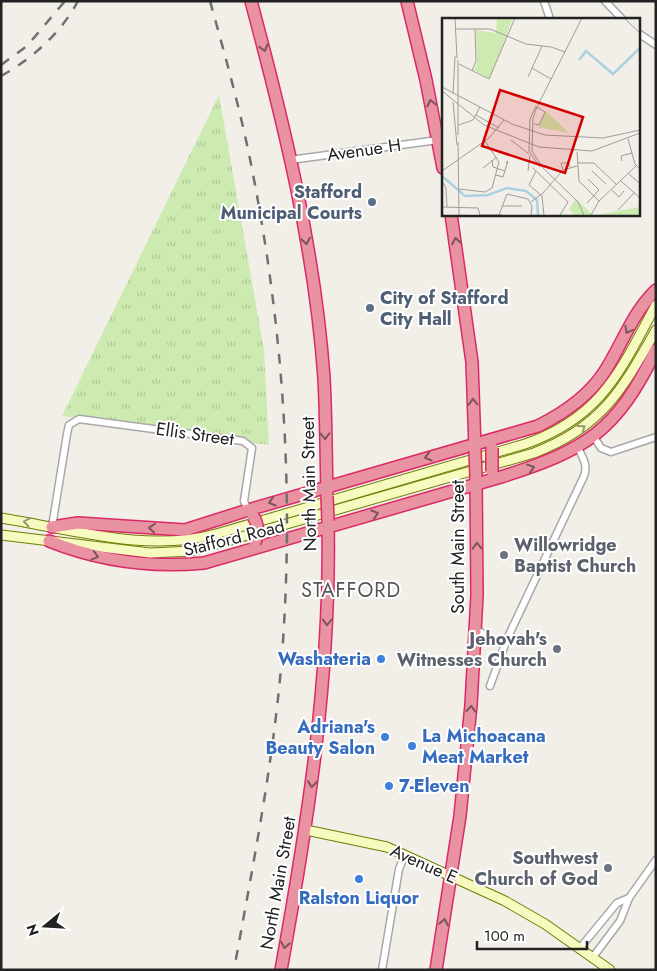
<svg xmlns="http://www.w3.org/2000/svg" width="657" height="971" font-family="Jost,sans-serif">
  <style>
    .grass { fill: url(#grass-tufts) }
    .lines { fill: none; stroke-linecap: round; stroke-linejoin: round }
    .street-casing { stroke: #a9a9a9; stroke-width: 9 }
    .secondary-casing { stroke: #707d05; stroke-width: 11 }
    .highway-casing { stroke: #dc2a67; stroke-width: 14 }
    .street { stroke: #fff; stroke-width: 6 }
    .secondary { stroke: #f7fabf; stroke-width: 9 }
    .highway { stroke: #e892a2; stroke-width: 11 }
    .rail { stroke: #707070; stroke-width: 2.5; stroke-dasharray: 10 10; stroke-linecap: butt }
    .highway-bridge-casing { stroke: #dc2a67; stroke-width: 14; stroke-linecap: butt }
    .highway-bridge { stroke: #e892a2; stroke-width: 11 }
    .oneway { stroke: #7b545c }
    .oneway2 { stroke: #979978 }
    .service-dot { fill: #5c6f8a; stroke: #fff; stroke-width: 2 }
    .worship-dot { fill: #6b7280; stroke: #fff; stroke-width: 2 }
    .shop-dot { fill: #3f7fe0; stroke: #fff; stroke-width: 2 }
    .labels { text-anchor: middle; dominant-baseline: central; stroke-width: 4; stroke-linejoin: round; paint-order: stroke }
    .street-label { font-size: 18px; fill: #222; stroke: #fff }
    .service-label { font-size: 18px; font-weight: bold; fill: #4e5e75; stroke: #fff; text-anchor: end }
    .worship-label { font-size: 18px; font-weight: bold; fill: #5b616d; stroke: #fff; text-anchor: end }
    .shop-label { font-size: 18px; font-weight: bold; fill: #366cbe; stroke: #fff; text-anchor: end }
    .quarter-label { font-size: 20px; letter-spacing: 1px; fill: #555; stroke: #fff }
    .inset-river { fill: none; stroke: #aad3df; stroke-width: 2.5 }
    .inset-road { fill: none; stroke: #9f9d99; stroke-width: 1 }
    .view { fill: #d40000; fill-opacity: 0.15; stroke: #d40000; stroke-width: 2.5 }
    .inset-edge { fill: none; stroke: #222; stroke-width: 2.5 }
  </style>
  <defs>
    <pattern id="grass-tufts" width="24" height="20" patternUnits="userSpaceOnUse" patternTransform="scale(1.25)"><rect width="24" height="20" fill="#cdebb0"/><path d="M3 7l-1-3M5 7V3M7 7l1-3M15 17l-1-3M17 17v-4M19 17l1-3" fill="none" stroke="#b0c997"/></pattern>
  </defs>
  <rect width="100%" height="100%" fill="#f2efe9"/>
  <path class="grass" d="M219,95l45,255 5,95 -207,-29z"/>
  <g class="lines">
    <defs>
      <g id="street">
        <path d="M544,1l6,18"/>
        <path d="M605,1l17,18"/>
        <path d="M638,33l18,12"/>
        <path d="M290,160l148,-20"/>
        <path d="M594,437l7,11 10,4 45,-15"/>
        <path d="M52,527l15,-93 2,-9 10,-6 164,22 9,7 -8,53 4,9"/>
        <path d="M476,629l18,12 13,-2"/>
        <path d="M490,686l17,-47 77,-163c4,-11 -1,-18 -6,-28"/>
        <path d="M580,948l37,-45 12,-5"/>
        <path d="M593,957l27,-36 9,-23 27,-38"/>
        <path d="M382,970l17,-101 6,-14"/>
      </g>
      <g id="secondary">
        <path d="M1,518c70,11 145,35 215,16l309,-90c77,-27 95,-73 131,-139"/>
        <path d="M1,535l149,18 42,-2 342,-98c68,-26 88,-63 122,-123"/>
        <path d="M306,830l81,17 118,54 40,23 65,46"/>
      </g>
      <g id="highway">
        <path d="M251,1c33,123 64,249 73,377 2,38 2,76 3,114"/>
        <path d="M407,1l19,79 17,88"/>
        <path d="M451,214l21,148 3,87"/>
        <path d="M52,527l26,-4 107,7 63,-20 290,-84c26,-13 51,-30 67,-55 17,-27 28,-59 51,-81"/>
        <path d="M49,541c50,20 102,27 155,22l297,-86c85,-27 115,-45 155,-127"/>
        <path d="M281,970c27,-148 50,-296 47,-447"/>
        <path d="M436,970l24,-154 11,-111 6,-110 -1,-118"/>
      </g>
    </defs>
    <use href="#street" class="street-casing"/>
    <use href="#secondary" class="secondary-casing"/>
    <use href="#highway" class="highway-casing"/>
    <use href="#street" class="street"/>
    <use href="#secondary" class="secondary"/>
    <use href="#highway" class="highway"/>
    <g class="rail">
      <path d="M210,1c15,54 30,108 41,163 33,166 44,335 30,504 -9,102 -29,202 -47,302"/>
      <path d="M1,65l26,-19 38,-45"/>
      <path d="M1,76c31,-17 60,-43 77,-75"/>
    </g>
    <defs>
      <g id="highway-bridge">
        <path d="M492,448v23"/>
        <path d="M475,451l1,26"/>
        <path d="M327,496l1,25"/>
        <path d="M253,516c5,7 6,18 2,26"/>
      </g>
    </defs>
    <use href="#highway-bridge" class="highway-bridge-casing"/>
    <use href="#highway-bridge" class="highway-bridge"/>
  </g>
  <defs><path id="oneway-chevron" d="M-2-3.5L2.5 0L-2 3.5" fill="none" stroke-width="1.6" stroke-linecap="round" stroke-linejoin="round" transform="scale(1.25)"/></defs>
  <g class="oneway">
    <use href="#oneway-chevron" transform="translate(264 48) rotate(75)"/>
    <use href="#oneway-chevron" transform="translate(431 103) rotate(-102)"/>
    <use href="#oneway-chevron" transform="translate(306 241) rotate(81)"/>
    <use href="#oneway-chevron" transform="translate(456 241) rotate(-100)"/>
    <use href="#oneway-chevron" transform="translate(628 330) rotate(119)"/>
    <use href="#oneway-chevron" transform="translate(473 402) rotate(-92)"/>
    <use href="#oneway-chevron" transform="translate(325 436) rotate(88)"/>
    <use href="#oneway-chevron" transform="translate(428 457) rotate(164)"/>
    <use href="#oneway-chevron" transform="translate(531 468) rotate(-18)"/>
    <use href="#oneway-chevron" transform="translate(272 502) rotate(164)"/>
    <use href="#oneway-chevron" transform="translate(375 514) rotate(-16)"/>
    <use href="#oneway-chevron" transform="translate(152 528) rotate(-175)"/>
    <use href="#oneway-chevron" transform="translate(477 546) rotate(-91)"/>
    <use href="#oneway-chevron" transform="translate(95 556) rotate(15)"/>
    <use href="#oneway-chevron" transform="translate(327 622) rotate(92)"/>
    <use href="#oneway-chevron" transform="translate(471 709) rotate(-86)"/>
    <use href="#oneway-chevron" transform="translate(312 784) rotate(97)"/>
    <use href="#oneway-chevron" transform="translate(444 922) rotate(-80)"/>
    <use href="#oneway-chevron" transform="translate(285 945) rotate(100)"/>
  </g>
  <g class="oneway2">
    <use href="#oneway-chevron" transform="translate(582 428) rotate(-36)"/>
    <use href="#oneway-chevron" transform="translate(27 522) rotate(-170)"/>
  </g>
  <g class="service-dot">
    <circle cx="372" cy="202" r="5"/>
    <circle cx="370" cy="308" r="5"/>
  </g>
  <g class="worship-dot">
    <circle cx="504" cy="555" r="5"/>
    <circle cx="557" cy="649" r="5"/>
    <circle cx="608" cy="868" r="5"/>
  </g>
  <g class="shop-dot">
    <circle cx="381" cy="659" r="5"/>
    <circle cx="385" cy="737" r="5"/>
    <circle cx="412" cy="746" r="5"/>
    <circle cx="389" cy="786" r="5"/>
    <circle cx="359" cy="879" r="5"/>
  </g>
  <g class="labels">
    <g class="street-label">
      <text transform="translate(364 150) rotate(-8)">Avenue H</text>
      <text transform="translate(195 434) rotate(8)">Ellis Street</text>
      <text transform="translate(309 484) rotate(-91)">North Main Street</text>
      <text transform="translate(234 538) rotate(-14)">Stafford Road</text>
      <text transform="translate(458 547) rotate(-90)">South Main Street</text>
      <text transform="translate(424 864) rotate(24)">Avenue E</text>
      <text transform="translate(278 883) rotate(-80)">North Main Street</text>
    </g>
    <g class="service-label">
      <text x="362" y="192">Stafford<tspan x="362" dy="21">Municipal Courts</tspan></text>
      <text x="380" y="298" text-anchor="start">City of Stafford<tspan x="380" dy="21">City Hall</tspan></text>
    </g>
    <g class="worship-label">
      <text x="514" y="545" text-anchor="start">Willowridge<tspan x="514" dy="21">Baptist Church</tspan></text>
      <text x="547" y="639">Jehovah's<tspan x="547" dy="21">Witnesses Church</tspan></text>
      <text x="598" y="858">Southwest<tspan x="598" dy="21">Church of God</tspan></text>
    </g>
    <g class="shop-label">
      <text x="371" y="659">Washateria</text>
      <text x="375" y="727">Adriana's<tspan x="375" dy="21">Beauty Salon</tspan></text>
      <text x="422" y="736" text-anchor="start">La Michoacana<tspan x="422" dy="21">Meat Market</tspan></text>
      <text x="399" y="786" text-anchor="start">7-Eleven</text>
      <text x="359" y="898" text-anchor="middle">Ralston Liquor</text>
    </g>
    <g class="quarter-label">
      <text x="351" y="590">STAFFORD</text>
    </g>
  </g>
  <g transform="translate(442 18)">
    <rect width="198" height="198" fill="#f2efe9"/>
    <path d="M55,0h16l-23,61 -16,-9 3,-6 -1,-34 20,3zM104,93l23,22 -31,-6zM134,181l17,16h-19l-5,-6zM197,189v8h-43z" fill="#cdebb0"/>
    <path class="inset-river" d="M137,42l7,-9 27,23 27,-26M0,158l23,20 23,-1 19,-7 19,3 11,9 1,15"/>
    <path class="inset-road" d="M13,0l2,40M182,0l16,15M14,11h34l36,15 25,3 14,5M16,42v75M17,46l30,15 26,-61M90,50l19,11M30,53l4,-10 -1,-32M86,59l14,-31M0,69l70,37 33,11 58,3 37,-8M0,73l42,34 55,22 53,4 48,-18M11,76l2,-38M11,84l4,43M94,88l-6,13 -1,32 11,16M95,89l-4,11 -1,33 9,14M94,91l46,-91M34,97l23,13M92,106l5,1 6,-13 -8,-5M17,107l14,-5 7,-13M186,121l7,25 5,5M69,122l18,14M16,124l1,73M135,134l2,29 20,20M50,142l1,7 12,4M180,143l-1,-5 11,-3M135,145h17l23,22M98,147l38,37 6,13M41,150l14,-11M91,150l35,34 -8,13M121,152l-2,-7h7l2,4M0,153l47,-33 15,-18M86,153l2,-16M94,153l-7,14 13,11 2,19M150,153l14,13M186,155l12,11M54,157l7,2 4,-13 1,-2 -1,-1v3M0,163l4,7 1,19M179,163l19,17M17,171l26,3 7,-4 7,-26 -14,-21M170,172l7,7 5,-6M89,184l12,-9 20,-23 14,-4M145,185l12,-13 -11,-11M60,188h20M0,189l36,1 2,7M176,192l16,-17M37,197h23M57,197l8,-21 21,5 4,7 -1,9M149,197l8,-14 37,-35"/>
    <path class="view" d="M58,72l83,27 -18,56 -83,-27z"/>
    <rect width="198" height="198" class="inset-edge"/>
  </g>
  <rect width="657" height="971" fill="none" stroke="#222222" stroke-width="5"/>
  <g transform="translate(45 926) rotate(252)" stroke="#ffffff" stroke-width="4" paint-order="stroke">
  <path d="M0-4L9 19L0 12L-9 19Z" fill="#222222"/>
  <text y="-8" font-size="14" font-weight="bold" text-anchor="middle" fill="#222222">N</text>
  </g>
  <path d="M477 941v8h110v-8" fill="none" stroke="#222222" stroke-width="2.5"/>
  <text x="484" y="941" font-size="15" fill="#222222" stroke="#ffffff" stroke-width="4" paint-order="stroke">100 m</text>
</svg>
